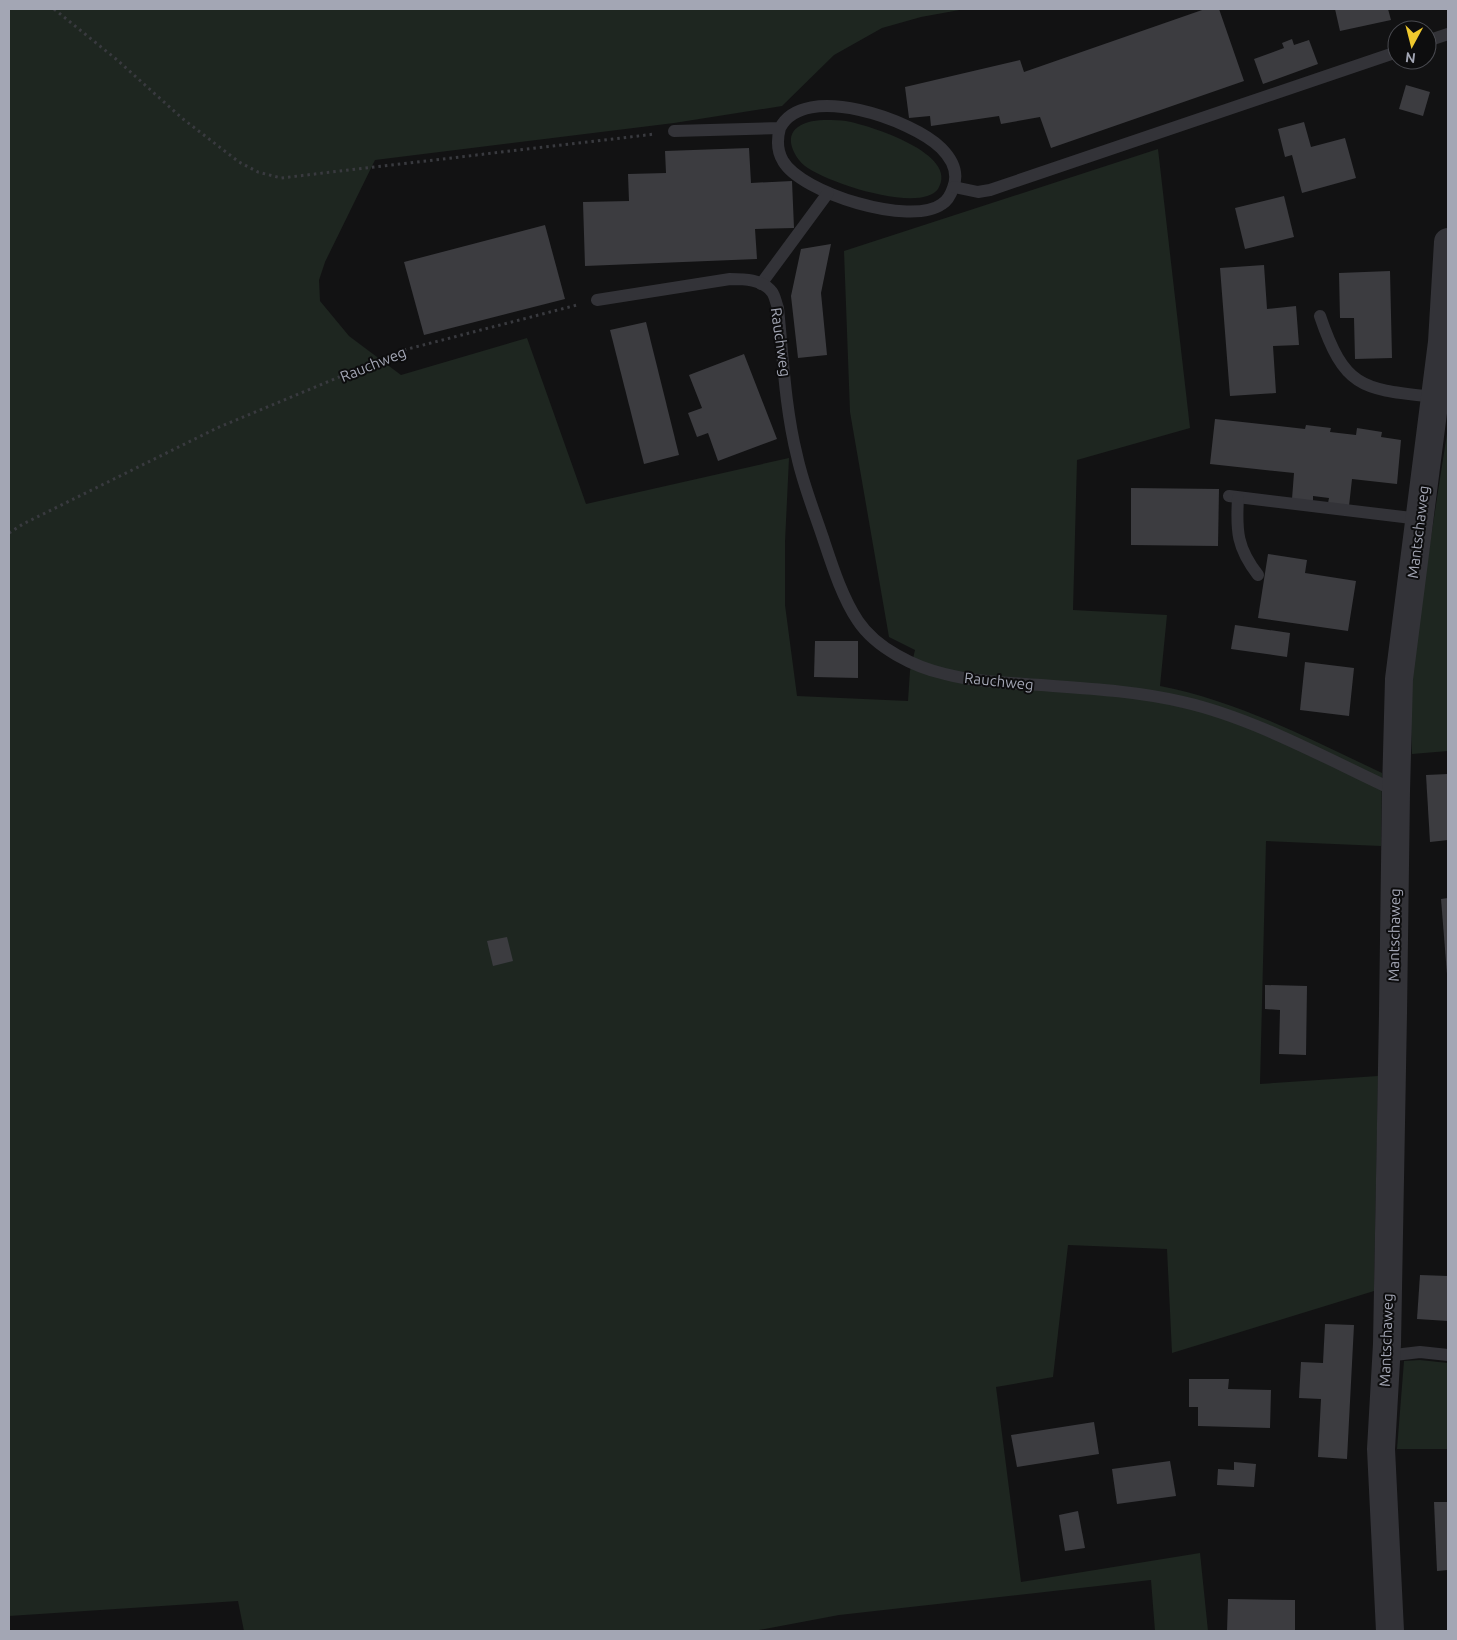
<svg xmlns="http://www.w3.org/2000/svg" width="1457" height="1640" font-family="Ubuntu,sans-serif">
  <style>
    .green { fill: #1e2620 }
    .building { fill: #3c3c40 }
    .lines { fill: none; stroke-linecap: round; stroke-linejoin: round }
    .path { stroke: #393a3f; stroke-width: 3; stroke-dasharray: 2.5 4; stroke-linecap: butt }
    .service { stroke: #333338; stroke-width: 12 }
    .tertiary { stroke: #333338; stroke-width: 28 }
    .labels { text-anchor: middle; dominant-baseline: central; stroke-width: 4; stroke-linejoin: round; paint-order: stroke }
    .street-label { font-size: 15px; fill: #a3a6b4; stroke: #0d0d0e }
  </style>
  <rect width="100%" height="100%" fill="#121213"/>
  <g class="green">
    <path d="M9,9h956l-44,8 -39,11 -48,27 -52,51 -108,17 -299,37 -50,102 -6,18 1,21 29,35 52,39 126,-37 59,166 203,-46 -4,84v63l12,91 111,5 2,-30 5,-21 -26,-13 -39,-225 -6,-161 314,-102 32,279 -113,32 -4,150 94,5 -7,71c78,15 150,53 222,87l-1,73 -115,-5 -6,243 118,-8 -4,215 -202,62 -5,-104 -99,-4 -15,132 -57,10 25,195 179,-29 8,78h-53l-4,-51 -312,35 -85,16h-510l-6,-30 -229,15z"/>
    <path d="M827,120c6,0 13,0 19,1 23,4 115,33 92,68 -18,25 -113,-7 -133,-23 -10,-8 -22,-29 -7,-39 8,-6 19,-7 29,-7z"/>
    <path d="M1448,427v324l-36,3 -2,-59 10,-87z"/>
    <path d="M1420,1360l28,3v86h-51l7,-88z"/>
  </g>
  <g class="building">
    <path d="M1205,9h14l25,72 -193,67 -11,-31 -39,7 -2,-8 -68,10 -1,-10 -21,2 -4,-31 115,-27 4,12z"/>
    <path d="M1335,9h53l3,11 -51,11z"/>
    <path d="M1292,39l2,6 15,-5 9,24 -55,20 -9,-25 30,-11 -2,-5z"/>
    <path d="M1406,85l24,7 -7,24 -24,-7z"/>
    <path d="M1304,122l7,25 34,-9 11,40 -54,15 -10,-38 -7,2 -7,-28z"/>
    <path d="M749,148l2,35 41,-2 2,47 -39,1 2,30 -172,7 -2,-64 46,-1 -1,-27 38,-1 -1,-22z"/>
    <path d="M1284,196l10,41 -49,12 -10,-41z"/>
    <path d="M545,225l20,74 -141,36 -20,-73z"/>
    <path d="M831,244l-10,49 6,62 -29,3 -7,-62 10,-47z"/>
    <path d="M1264,265l3,44 29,-3 3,39 -26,1 3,47 -46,3 -10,-128z"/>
    <path d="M1390,271l2,87 -37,1 -1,-41h-14l-1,-45z"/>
    <path d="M646,322l33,133 -35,9 -34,-134z"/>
    <path d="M744,354l33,85 -59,22 -10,-28 -11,4 -9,-24 14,-5 -13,-33z"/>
    <path d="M1215,419l90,10 1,-4 25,3 -1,4 26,3 1,-7 25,4 -1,5 20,3 -4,44 -45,-5 -3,27 -21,-3 1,-5 -16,-2v5l-21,-2 2,-26 -84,-9z"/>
    <path d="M1131,488l88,1 -1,57 -87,-1z"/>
    <path d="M1268,554l39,6 -2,13 51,8 -8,50 -90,-13z"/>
    <path d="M1235,625l55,8 -3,24 -56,-8z"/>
    <path d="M815,641h43v37l-44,-1z"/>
    <path d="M1305,662l49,6 -5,48 -49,-6z"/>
    <path d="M1448,774v66l-18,2 -4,-67z"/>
    <path d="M1448,898v76h-1l-6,-75z"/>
    <path d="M507,937l6,24 -20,5 -6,-25z"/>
    <path d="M1265,985l42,1 -1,69 -27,-1 1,-44 -15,-1z"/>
    <path d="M1420,1275l28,1v45l-31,-2z"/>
    <path d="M1325,1324l29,1 -7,134 -29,-2 3,-58 -22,-1 2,-36 22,1z"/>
    <path d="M1189,1379h40l-1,10 43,1 -1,38 -72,-2v-19h-9z"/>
    <path d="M1094,1422l5,32 -82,13 -6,-32z"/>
    <path d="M1170,1461l6,35 -59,8 -5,-35z"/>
    <path d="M1234,1462l22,2 -2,23 -37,-2 1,-16 16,1z"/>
    <path d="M1434,1502h14v68l-11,1z"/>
    <path d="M1078,1511l7,37 -20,3 -6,-36z"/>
    <path d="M1228,1599l67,1v31h-68z"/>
  </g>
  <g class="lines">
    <g class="path">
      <path d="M54,9l62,50 67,60 56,43 19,10 23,6 374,-44"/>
      <path d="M9,533l14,-9 194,-96 187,-78 173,-45"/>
    </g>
    <g class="service">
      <path d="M1427,41l21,-7"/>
      <path d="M674,131l106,-3c24,-47 133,-8 161,20 11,11 18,25 12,40 -2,6 -6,13 -11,16 -31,23 -141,-11 -159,-43 -6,-10 -6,-22 -3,-33"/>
      <path d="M954,187l24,5 12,-2 407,-138"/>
      <path d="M761,284l67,-91"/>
      <path d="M597,300l133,-21c14,0 32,0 42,13 3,4 4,11 6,16 5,49 7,100 19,148 6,28 17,55 26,82 9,27 19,59 35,83 18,27 56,46 87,53 27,7 54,8 81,10 52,4 106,6 157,18 71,16 146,58 213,89"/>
      <path d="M1320,316c25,74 43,73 115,81"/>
      <path d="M1229,496l191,23"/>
      <path d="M1238,498c-2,33 -1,50 20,77"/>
      <path d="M1386,1356l34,-4 28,3"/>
    </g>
    <path class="tertiary" d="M1390,1631l-9,-182 6,-105 6,-331 3,-222 3,-112 43,-337 6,-100"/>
  </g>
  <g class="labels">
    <g class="street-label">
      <text transform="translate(781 342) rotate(82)">Rauchweg</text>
      <text transform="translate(373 364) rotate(-22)">Rauchweg</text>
      <text transform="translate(1418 532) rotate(-83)">Mantschaweg</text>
      <text transform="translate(999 681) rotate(6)">Rauchweg</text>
      <text transform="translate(1394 935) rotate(-89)">Mantschaweg</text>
      <text transform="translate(1386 1340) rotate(-88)">Mantschaweg</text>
    </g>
  </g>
  <rect width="1457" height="1640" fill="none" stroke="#a3a6b4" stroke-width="20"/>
  <g transform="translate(1412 45) rotate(187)"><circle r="24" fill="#0d0d0e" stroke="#494a50"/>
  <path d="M0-4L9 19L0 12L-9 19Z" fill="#efc82e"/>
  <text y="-8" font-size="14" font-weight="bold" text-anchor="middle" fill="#a3a6b4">N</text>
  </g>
</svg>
